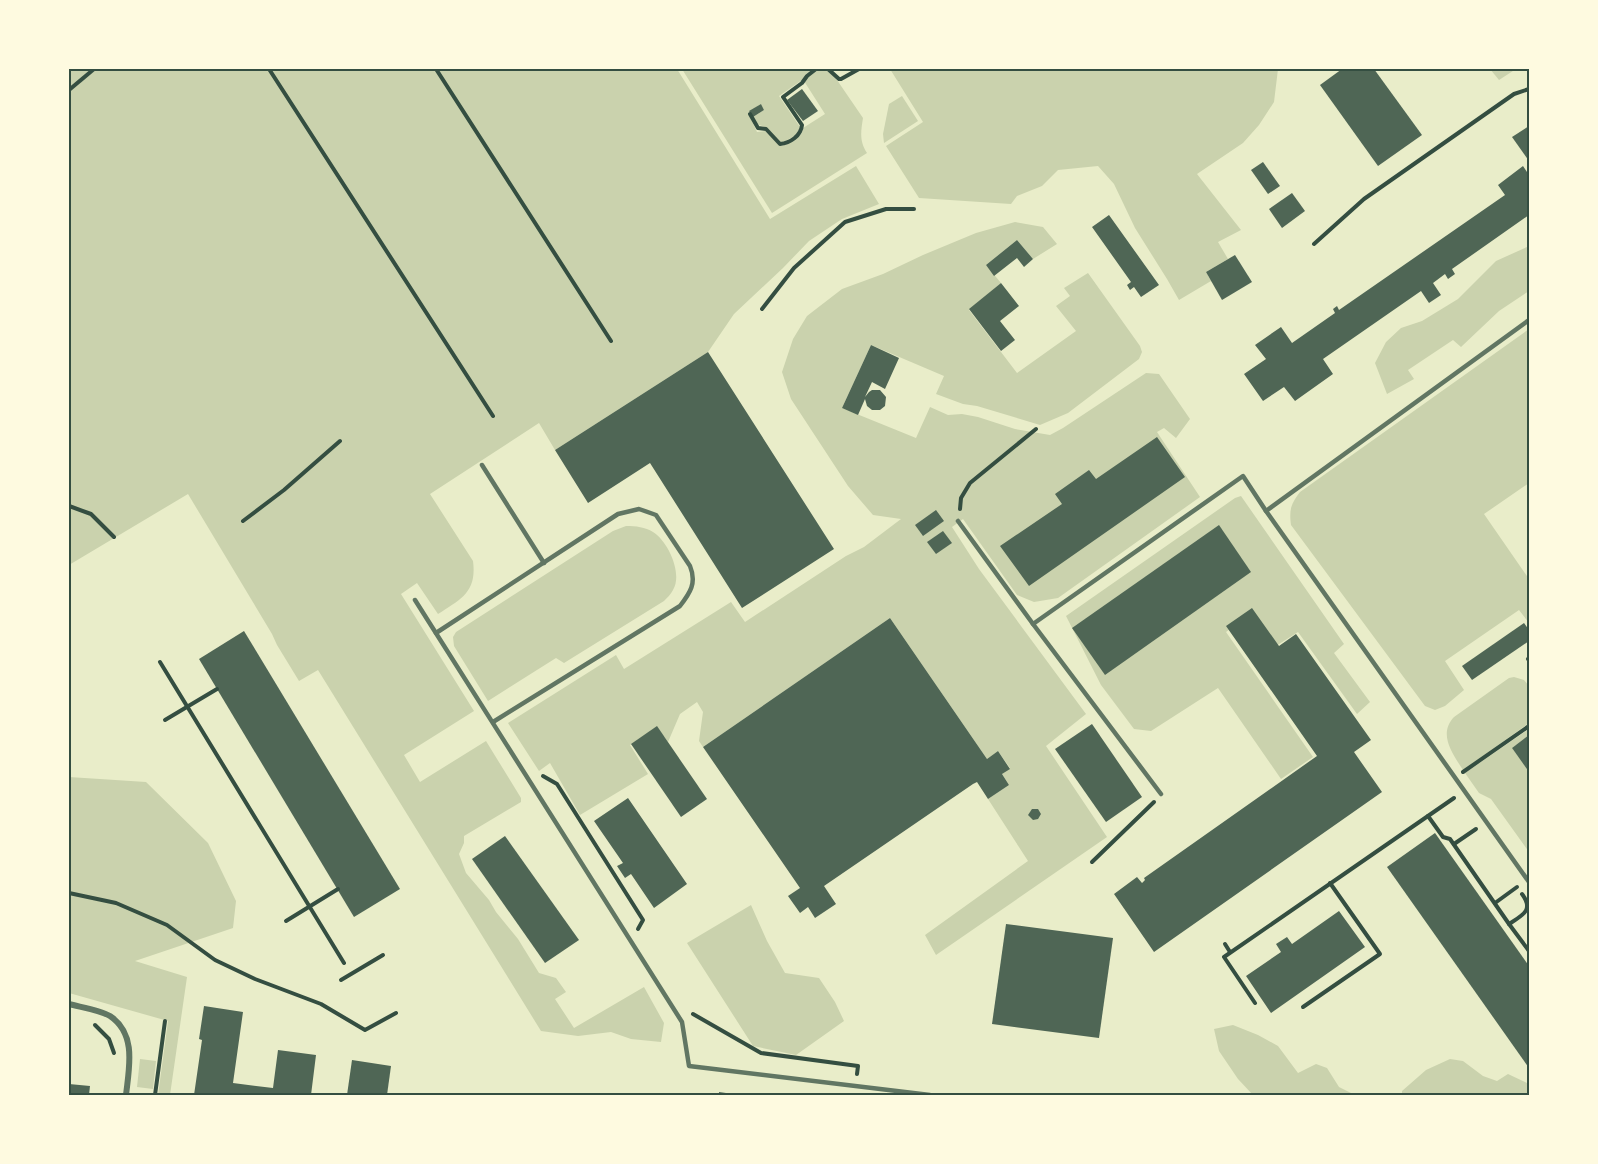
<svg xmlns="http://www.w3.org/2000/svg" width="1598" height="1164" font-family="'DM Sans',sans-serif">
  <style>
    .green { fill: #cad2ad }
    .building { fill: #4f6655 }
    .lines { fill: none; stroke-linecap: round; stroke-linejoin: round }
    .path { stroke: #344e41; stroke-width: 4 }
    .service { stroke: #617663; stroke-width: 4.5 }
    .minor { stroke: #617663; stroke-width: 6 }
    .neatline { fill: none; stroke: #344e41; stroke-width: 2 }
  </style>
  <rect width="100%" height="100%" fill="#e9edc9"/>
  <g class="green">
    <path d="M69,69h608l93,150 86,-53 23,38 -37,15 -33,22 -26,27 -49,46 -26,38 -153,98 -16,-27 -109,71 43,67c4,31 -12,38 -35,53l-21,-31 -16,11 73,117 -70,44 16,27 66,-41 35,57v4l-57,34v7l-5,11 7,19 23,27 7,12 22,27 21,34 17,5 10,14 -11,7 19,29 70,-41 20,36 -3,19 -30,-3 -20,-7 -33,4 -37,-5 -223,-361 -19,11 -22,-36 -5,-11 -84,-140 -119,71z"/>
    <path d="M682,69h131l-8,6 -3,5 -23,16 21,31 -3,8 -16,8 -16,-16 -8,-3 -4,-7 11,-7 -3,-6 -13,9 9,19 8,-1 15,14 3,1 15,-9 4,-4 1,-5 22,-14 -21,-33c5,-9 12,-12 22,-12l11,11 26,38c-2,13 -4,23 4,35l-95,60z"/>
    <path d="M890,69h388l-4,33 -15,23 -16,18 -46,31 44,56 -23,12 10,17 -22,13 5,9 -32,19 -12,-21 -32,-51 -21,-44 -16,-18 -40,4 -16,16 -25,10 -6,8 -92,-6 -33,-52 37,-24z"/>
    <path d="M1490,69h26l-17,11z"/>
    <path d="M902,96l16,25 -34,22 -1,-9 6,-30z"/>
    <path d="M1015,222l28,5 14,17 -24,15 -16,-19 -31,25 15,18 -32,27 48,63 59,-42 -20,-25 14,-10 -6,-8 24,-15 52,73 2,6 -3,7 -71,54 -28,12 -63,-19 -14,-2 -27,-10 8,-18 -73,-31 -29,63 74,30 14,-31 18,8 14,-1 16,3 37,12 35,6 13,-7 83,-55 13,1 31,45 -14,19 -12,-10 -7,4 43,65 -142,101 -24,4 -17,-7 -54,-76 -11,8 27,42 107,145 -40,32 61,91 -171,118 -11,-20 103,-74 -40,-62 21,-14 -7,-11 8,-6 -12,-17 -11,8 -97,-141 -187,129 -4,-6 4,-29 -6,-10 -17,12 -12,28 -11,-15 -27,18 18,29 -68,41 -30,-52 -11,8 -31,-48 108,-68 8,14 107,-67 14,20 101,-66 18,-9 37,-28 -28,-4 -25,-29 -57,-87 -9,-27 11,-33 14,-23 35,-27 41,-15 40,-19 53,-22z"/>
    <path d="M1527,247l2,2v42l-30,20 -38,36 -8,-7 -45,30 6,9 -27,15 -12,-31 11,-21 15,-14 21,-7 36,-22 38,-38z"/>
    <path d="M1529,329v154l-45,31 45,65v44l-10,-13 -74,51 19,29 -19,16 -10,4 -10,-4 -134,-181c-2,-16 0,-21 9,-33z"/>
    <path d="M1241,496l103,148 -10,9 36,49 -13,12 -59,-82 -22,14 -25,-33 -25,19 87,125 -32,22 -63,-91 -67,43 -17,-2 -33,-44 -35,-69 169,-118z"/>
    <path d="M626,526c10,0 19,1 27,6 15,9 30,42 20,58 -2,4 -6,8 -9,11l-100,62 -8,-5 -68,43 -34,-55 -1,-9 3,-5 157,-101z"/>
    <path d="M1514,677l10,3 5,6v37l-66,47c-11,-17 -25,-36 -9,-53l55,-39z"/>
    <path d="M1529,729v6l-17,13 17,24v80l-38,-53 -12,-6 -14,-20z"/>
    <path d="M69,777l77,5 62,61 28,58 -3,27 -98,33 52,16 -17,118h-12l10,-74 -99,-28z"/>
    <path d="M751,905l16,36 18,32 34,5 16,24 9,19 -48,34 -43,-9 -66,-103z"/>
    <path d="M1233,1025l25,10 20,11 20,27 18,-9 11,4 12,19 16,8h-102l-15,-16 -19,-28 -5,-22z"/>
    <path d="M140,1059l16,2 -3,28 -16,-2z"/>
    <path d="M1450,1059l13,2 20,15 14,5 11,-7 21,10v11h-127v-4l24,-21z"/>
  </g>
  <g class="building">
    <path d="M1342,69h32l48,66 -44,31 -58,-81z"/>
    <path d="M802,89l16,22 -15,10 -16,-21z"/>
    <path d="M761,104l3,6 -11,7 -4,-6z"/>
    <path d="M1529,126v35l-17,-24z"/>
    <path d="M1263,162l17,24 -12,8 -17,-24z"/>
    <path d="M1523,166l4,6 2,-1v44l-77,54 3,5 -7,5 -3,-5 -12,9 8,12 -12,8 -8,-12 -98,68 10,15 -38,27 -11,-14 -21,14 -19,-27 22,-15 -11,-14 26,-18 11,16 43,-30 -2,-4 4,-3 2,4 166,-115 -7,-10z"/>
    <path d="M1292,193l13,18 -23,17 -13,-19z"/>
    <path d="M1109,215l50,70 -18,12 -7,-10 -4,3 -3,-5 4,-3 -39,-55z"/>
    <path d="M1017,240l16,19 -9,8 -7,-9 -23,18 -8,-11z"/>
    <path d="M1235,255l17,27 -30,18 -16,-28z"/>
    <path d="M1001,283l18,23 -19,15 15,19 -14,11 -32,-42z"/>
    <path d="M871,345l28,13 -14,31 -13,-7 -7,15 4,-5 3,-2h8l6,7 -1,9 -5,4h-8l-5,-4 -2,-7 -7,16 -16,-7z"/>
    <path d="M708,352l126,197 -92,59 -92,-145 -62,40 -33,-53z"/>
    <path d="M1157,437l28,40 -156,109 -29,-40 62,-42 -7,-10 34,-24 7,9z"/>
    <path d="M936,510l8,11 -21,15 -8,-11z"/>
    <path d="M1219,525l32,47 -146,103 -33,-47z"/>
    <path d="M943,531l9,12 -16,11 -9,-12z"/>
    <path d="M1252,608l27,38 17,-12 75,106 -17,12 28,40 -228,160 -40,-58 23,-17 5,6 3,-3 -1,-2 173,-122 -91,-130z"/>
    <path d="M890,618l97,141 11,-8 12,18 -8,5 7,11 -21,14 -11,-17 -4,2 -149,102 12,18 -21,14 -7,-11 -8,6 -12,-17 12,-8 -97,-141z"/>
    <path d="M1524,623l5,7v11l-57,39 -10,-14z"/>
    <path d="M244,631l156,258 -46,28 -155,-258z"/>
    <path d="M1092,724l50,73 -36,25 -51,-73z"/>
    <path d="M657,726l50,73 -26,18 -50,-73z"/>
    <path d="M1529,735v37l-17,-24z"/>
    <path d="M628,798l59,86 -33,24 -23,-34 -6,4 -8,-12 6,-3 -29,-42z"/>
    <path d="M1032,809h6l3,5 -3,5 -5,1 -5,-5z"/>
    <path d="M1435,833l94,133v102l-142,-201z"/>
    <path d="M505,836l74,104 -34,23 -73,-104z"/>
    <path d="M1339,911l26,36 -94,66 -25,-37 35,-24 -5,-8 11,-7 5,7z"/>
    <path d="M1006,924l107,14 -14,100 -107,-14z"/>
    <path d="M204,1006l39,6 -10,71 40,5 5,-38 38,5 -5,40h-117l8,-55 -3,-1z"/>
    <path d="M352,1060l39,6 -4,29h-40z"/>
    <path d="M69,1084l21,2 -1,9h-20z"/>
    <path d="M719,1092l14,2v1h-14z"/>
  </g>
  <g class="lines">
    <g class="path">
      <path d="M269,69l224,347"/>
      <path d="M436,69l175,272"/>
      <path d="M828,69l11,10h2l18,-10"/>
      <path d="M69,90l25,-21"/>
      <path d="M750,114l8,14 8,1 14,15c10,-1 21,-8 22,-19l-19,-28 19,-14 5,-7 9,-7"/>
      <path d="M1314,244l50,-45 150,-105 15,-5"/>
      <path d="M762,309l32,-41 51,-46 41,-13h28"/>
      <path d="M69,506l22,8 23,23"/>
      <path d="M960,509l1,-11 9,-15 66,-54"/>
      <path d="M243,521l41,-31 56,-49"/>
      <path d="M1528,659l1,-1"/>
      <path d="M160,662l184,301"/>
      <path d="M165,720l52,-31"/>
      <path d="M1463,772l66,-46"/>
      <path d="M543,776l14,8 86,136 -5,9"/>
      <path d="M1428,816l15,21 7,2 59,85"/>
      <path d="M1454,844l22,-15"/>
      <path d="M1092,862l62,-60"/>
      <path d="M69,893l47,10 51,22 48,35 40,19 66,25 44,26 31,-17"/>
      <path d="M1522,894c12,16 1,21 -13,30l20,27"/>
      <path d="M1495,903l22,-16"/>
      <path d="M286,921l52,-32"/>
      <path d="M1225,944l5,8"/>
      <path d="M341,980l42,-25"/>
      <path d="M1255,1003l-31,-46 230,-159"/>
      <path d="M1303,1007l77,-53 -50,-71"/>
      <path d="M693,1014l68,39 97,13 -1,8"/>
      <path d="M95,1025l14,14 5,14"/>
      <path d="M155,1095l10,-74"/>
    </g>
    <g class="service">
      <path d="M482,465l62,98"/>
      <path d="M1266,511l263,-191"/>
      <path d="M958,521l75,103"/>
      <path d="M415,600l267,422 7,44 241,29"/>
      <path d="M436,633l182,-119 21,-5 17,6 34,51c7,17 0,27 -10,40l-187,116"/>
      <path d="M1161,794l-128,-170 210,-148 23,35 263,371"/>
    </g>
    <path class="minor" d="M69,1004c11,3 31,6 41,12 27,18 19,52 16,79"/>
  </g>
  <rect width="1598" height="1164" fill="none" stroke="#fefae0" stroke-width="141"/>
  <rect x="70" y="70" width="1458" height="1024" class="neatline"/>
</svg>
